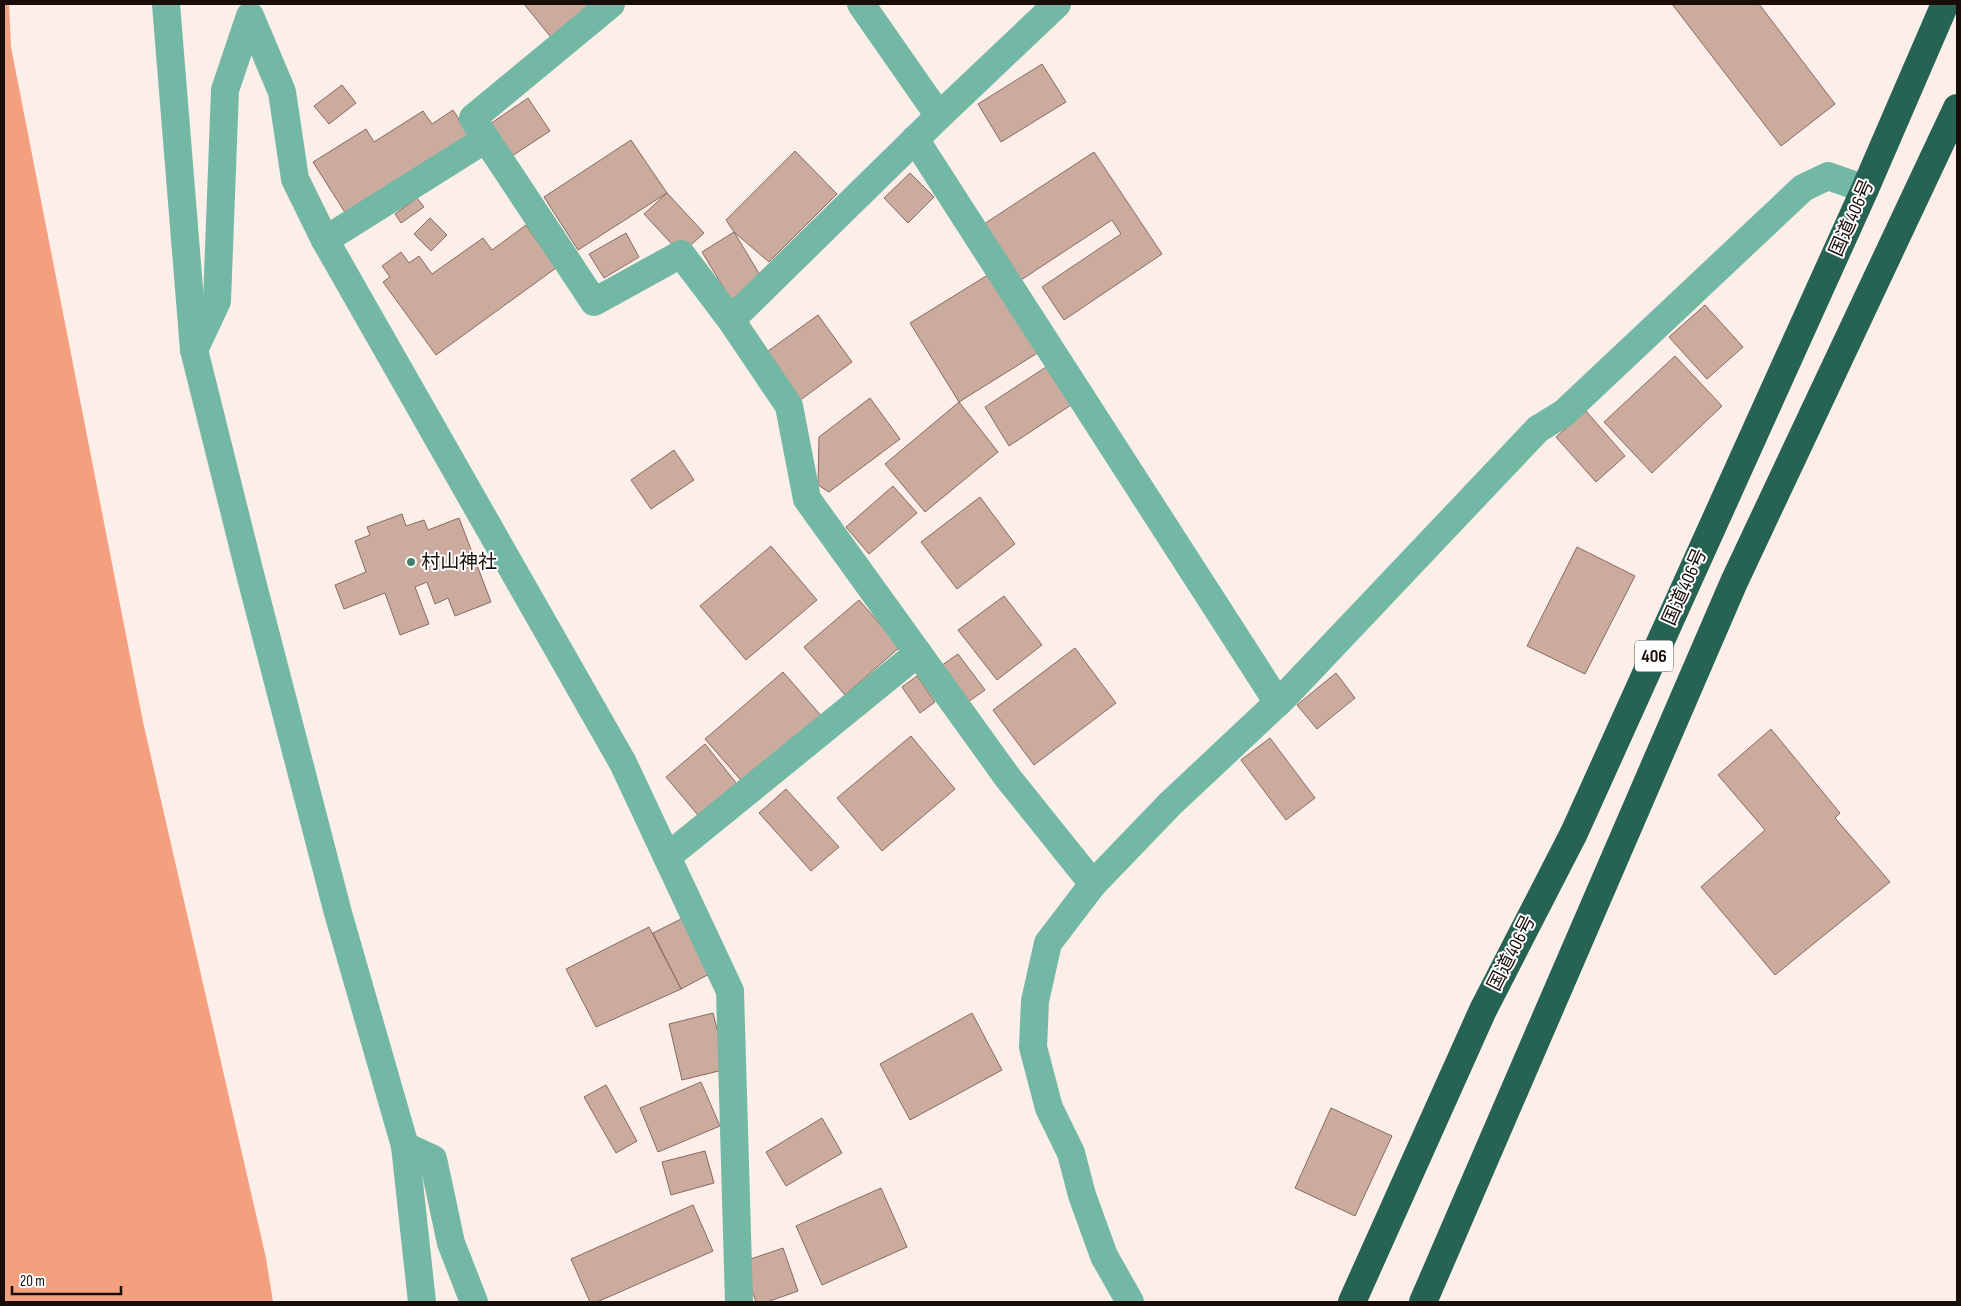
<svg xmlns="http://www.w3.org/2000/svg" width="1961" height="1306" font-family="'Sofia Sans Condensed','Noto Sans JP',sans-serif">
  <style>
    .water { fill: #f4a07e }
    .building { fill: #cbab9e; stroke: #896a5f }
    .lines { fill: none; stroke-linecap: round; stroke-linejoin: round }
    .minor { stroke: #73b8a4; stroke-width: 28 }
    .highway { stroke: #266353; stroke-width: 28 }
    .poi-dot { fill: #41816f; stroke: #fefefe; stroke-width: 2 }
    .labels { text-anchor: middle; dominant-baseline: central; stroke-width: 4; stroke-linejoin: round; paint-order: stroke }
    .shield { fill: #fefefe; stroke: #5d5552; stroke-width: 1 }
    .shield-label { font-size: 18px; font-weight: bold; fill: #180d09 }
    .street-label { font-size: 19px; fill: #180d09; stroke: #fefefe }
    .poi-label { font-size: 19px; fill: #180d09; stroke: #fefefe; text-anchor: start }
  </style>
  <rect width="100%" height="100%" fill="#fceee8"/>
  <path class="water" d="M4,4h5l2,43 132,675 123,536 7,44h-269z"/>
  <g class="building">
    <path d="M524,4h82l-48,42z"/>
    <path d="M1672,4h87l76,100 -54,42z"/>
    <path d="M1042,64l24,38 -65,40 -23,-38z"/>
    <path d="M342,85l14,18 -27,21 -15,-18z"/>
    <path d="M528,98l22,33 -38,25 -22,-32z"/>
    <path d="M453,110l16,25 -123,79 -33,-52 53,-33 8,13 49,-31 9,13z"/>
    <path d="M631,140l36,53 -89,57 -34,-53z"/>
    <path d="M795,151l42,43 -68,68 -35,-30 -8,-12z"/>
    <path d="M1094,152l68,102 -98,66 -22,-33 79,-53 -9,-14 -91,60 -37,-56z"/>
    <path d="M910,173l24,24 -26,26 -24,-25z"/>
    <path d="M667,193l37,40 -23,21 -37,-40z"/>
    <path d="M417,198l7,9 -23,16 -6,-9z"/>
    <path d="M430,218l17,17 -16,16 -17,-17z"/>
    <path d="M526,225l30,43 -120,87 -53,-73 7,-5 -8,-11 19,-14 8,11 10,-7 13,18 51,-36 9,12z"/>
    <path d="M734,232l29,48 -32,20 -29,-48z"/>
    <path d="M626,233l13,24 -35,21 -15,-24z"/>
    <path d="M991,273l48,79 -80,50 -49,-79z"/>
    <path d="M1705,305l38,42 -36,32 -38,-42z"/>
    <path d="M818,315l34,47 -53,39 -35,-47z"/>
    <path d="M1675,356l47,50 -70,67 -48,-51z"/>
    <path d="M1046,367l25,38 -62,41 -24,-39z"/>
    <path d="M870,398l30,41 -71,53 -11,-7 1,-48z"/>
    <path d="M959,402l39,50 -73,60 -40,-48z"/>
    <path d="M1586,411l39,45 -29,26 -40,-45z"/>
    <path d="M674,450l20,30 -43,29 -20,-29z"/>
    <path d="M893,486l24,27 -48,41 -23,-27z"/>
    <path d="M980,497l35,47 -58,45 -36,-47z"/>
    <path d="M402,514l4,12 18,-6 4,10 31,-12 32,84 -36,14 -7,-18 -13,6 -8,-22 -12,5 14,37 -29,11 -15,-42 -41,16 -9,-24 31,-13 -11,-31 15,-6 -3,-8z"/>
    <path d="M771,546l46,54 -71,60 -46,-54z"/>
    <path d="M1577,547l58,29 -50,98 -58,-28z"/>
    <path d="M1004,596l38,49 -45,35 -39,-50z"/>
    <path d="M859,600l41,47 -55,48 -41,-48z"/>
    <path d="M1075,648l41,55 -82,62 -41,-55z"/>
    <path d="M958,654l27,36 -20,14 -27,-36z"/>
    <path d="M783,672l41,47 -78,67 -41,-47z"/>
    <path d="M1336,673l19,25 -38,31 -20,-24z"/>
    <path d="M917,676l18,26 -15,11 -18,-26z"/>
    <path d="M1771,729l69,84 -5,5 55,64 -115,93 -74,-88 64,-57 -47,-55z"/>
    <path d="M911,736l44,53 -73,62 -45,-53z"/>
    <path d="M1270,738l45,60 -29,22 -45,-60z"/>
    <path d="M705,744l36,45 -39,31 -36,-43z"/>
    <path d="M786,789l53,58 -28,24 -52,-58z"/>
    <path d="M685,917l28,55 -32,17 -28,-56z"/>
    <path d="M649,927l32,62 -85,38 -30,-58z"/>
    <path d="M713,1013l14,56 -45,11 -13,-56z"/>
    <path d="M972,1013l30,57 -92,50 -30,-56z"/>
    <path d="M701,1082l19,44 -62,26 -18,-44z"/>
    <path d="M606,1085l31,56 -21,12 -32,-56z"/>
    <path d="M1331,1108l61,28 -37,80 -60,-28z"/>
    <path d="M822,1118l20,35 -56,33 -20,-34z"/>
    <path d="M705,1151l9,32 -43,12 -9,-33z"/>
    <path d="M881,1188l26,59 -85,38 -26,-59z"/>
    <path d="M693,1205l20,46 -116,51h-7l-19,-43z"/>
    <path d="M783,1248l15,43 -31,11h-11l-14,-40z"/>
  </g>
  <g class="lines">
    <g class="minor">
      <path d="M166,4l28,346 55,220 89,343 67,233 17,156"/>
      <path d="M861,4l78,112 118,-112"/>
      <path d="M486,139l108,163 87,-48 50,66 208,-204"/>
      <path d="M915,139l363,564"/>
      <path d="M325,240l161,-101 -13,-21 138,-114"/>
      <path d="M731,320l58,86 18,93 201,279 85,106"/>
      <path d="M194,350l23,-49 8,-211 25,-74 32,76 13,87 30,61 298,523 107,228 9,311"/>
      <path d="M667,857l251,-204"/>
      <path d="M405,1146l28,13 18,84 23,59"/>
      <path d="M1130,1302l-26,-46 -22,-61 -11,-42 -22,-45 -16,-61 2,-46 13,-58 45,-59 77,-80 114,-107 254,-268 26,-16 239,-225 25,-12 37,13"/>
    </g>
    <g class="highway">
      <path d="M1352,1302l131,-292 91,-177 291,-644 80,-185"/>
      <path d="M1423,1302l311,-720 223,-474"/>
    </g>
  </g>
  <circle class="poi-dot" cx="411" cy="562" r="5"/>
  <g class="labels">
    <rect class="shield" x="1635" y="640.5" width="38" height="31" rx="4"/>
    <g class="shield-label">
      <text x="1654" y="656">406</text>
    </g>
    <g class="street-label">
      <text transform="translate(1852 218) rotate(-66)">国道406号</text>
      <text transform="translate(1685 587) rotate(-66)">国道406号</text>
      <text transform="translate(1512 953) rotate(-63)">国道406号</text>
    </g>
    <g class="poi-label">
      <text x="421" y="562">村山神社</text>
    </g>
  </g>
  <rect width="1961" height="1306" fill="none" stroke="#180d09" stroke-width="10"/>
  <path d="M12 1286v8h109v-8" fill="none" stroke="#180d09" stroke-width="2.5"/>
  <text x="20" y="1286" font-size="15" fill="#180d09" stroke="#fefefe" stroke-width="4" paint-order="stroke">20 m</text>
</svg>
